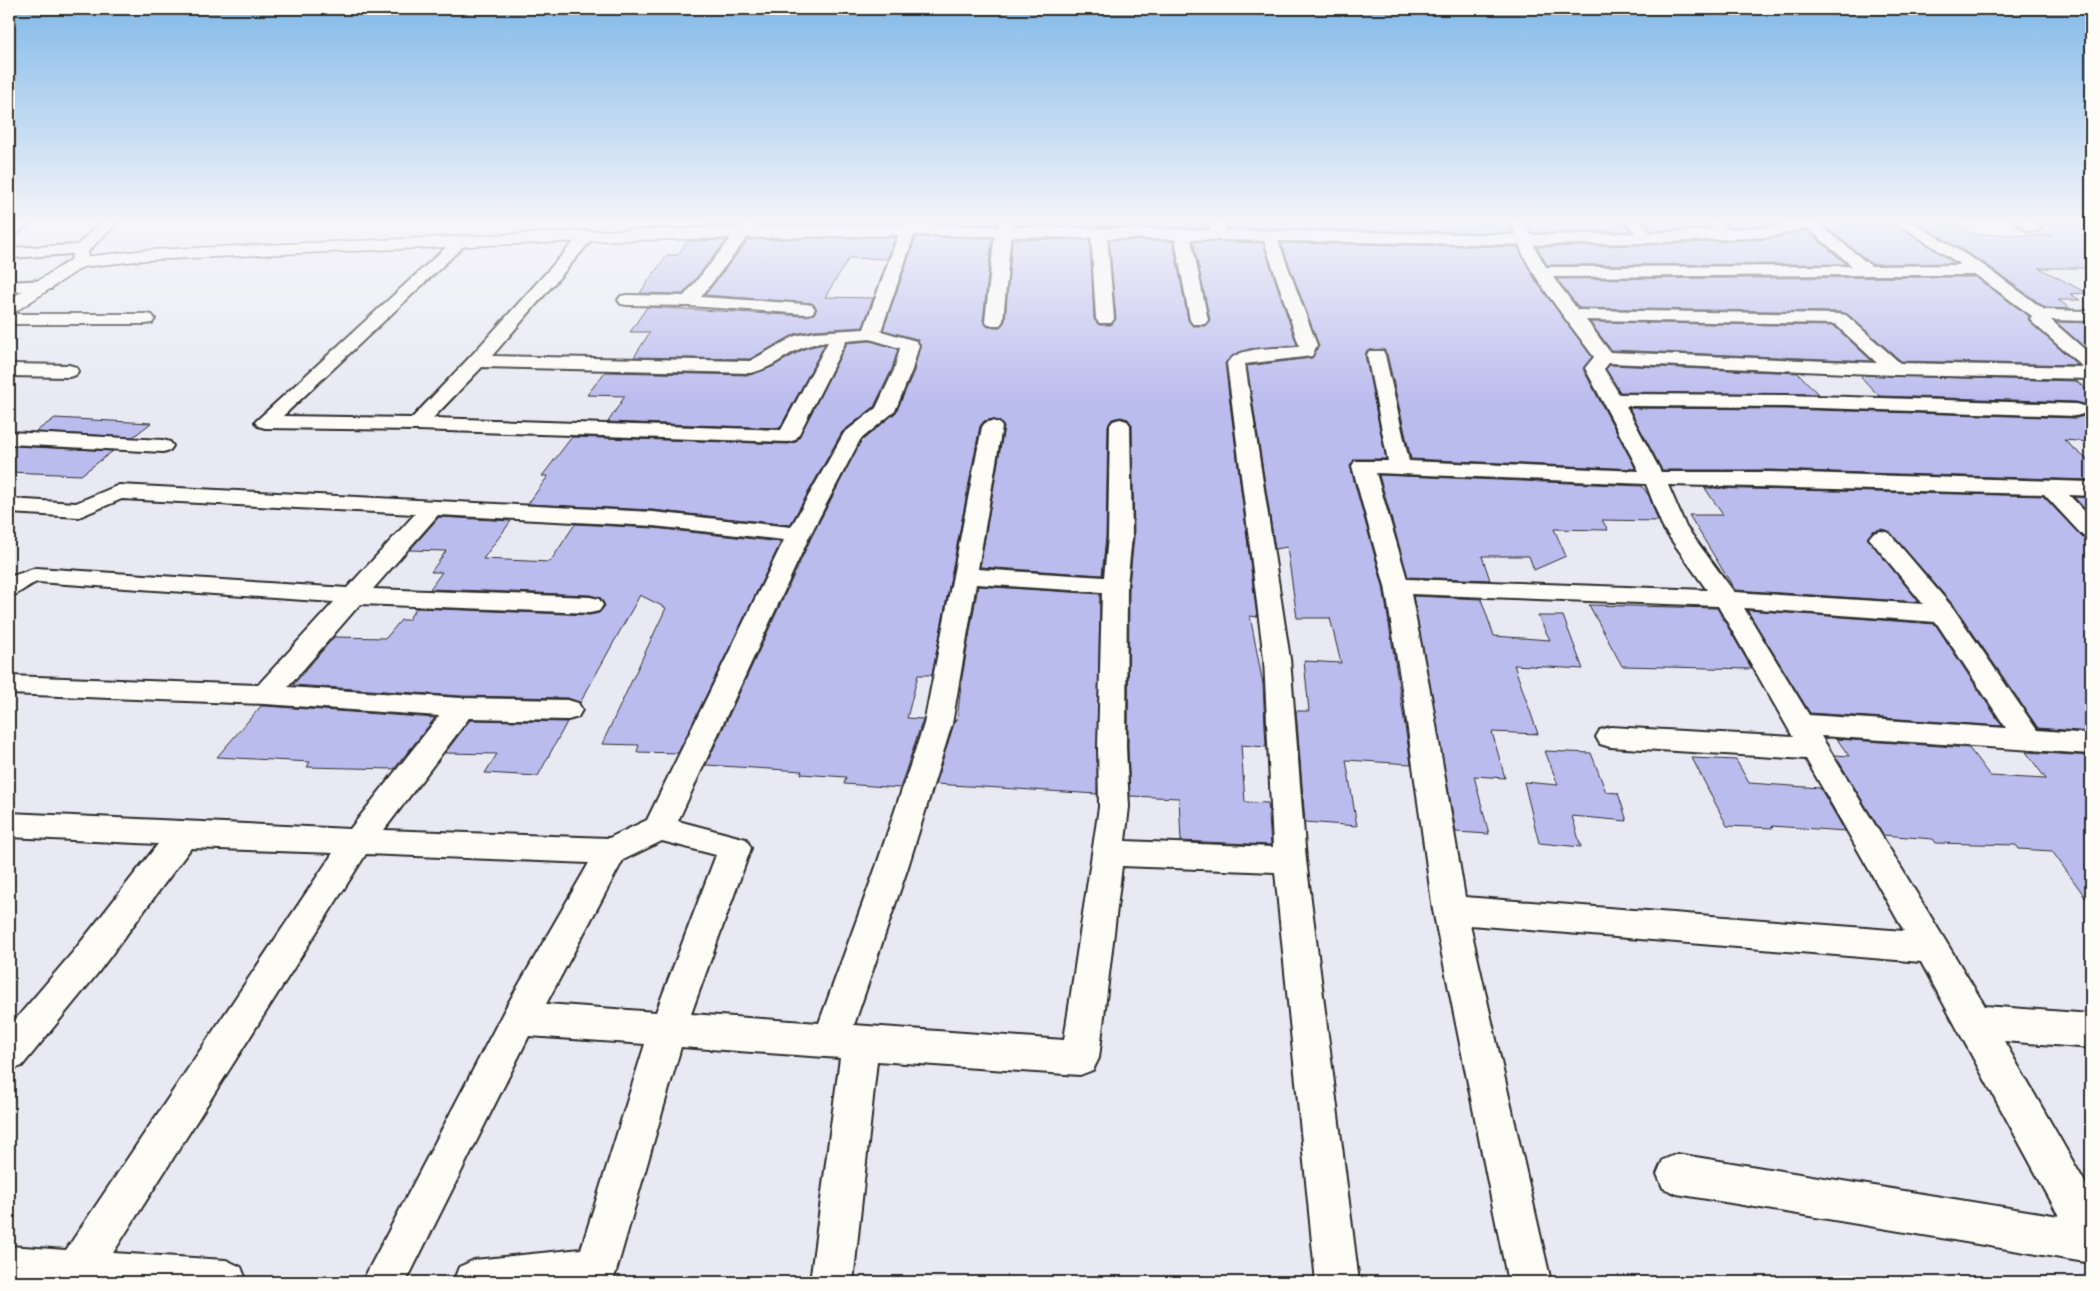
<svg xmlns="http://www.w3.org/2000/svg" width="2100" height="1291" font-family="Sriracha,sans-serif">
  <style>
    .building { fill: #bbbcee; stroke: #2b2b2b }
    .lines { fill: none; stroke-linecap: round; stroke-linejoin: round }
    .minor-casing { stroke: #2b2b2b; stroke-width: 4 }
    .tertiary-casing { stroke: #2b2b2b; stroke-width: 3 }
    .minor { fill: #fdfcf7; fill-rule: evenodd }
    .tertiary { fill: #fdfcf7; fill-rule: evenodd }
  </style>
  <rect width="100%" height="100%" fill="#e9e9f4"/>
  <filter id="ink" filterUnits="userSpaceOnUse"><feTurbulence type="fractalNoise" baseFrequency=".02" numOctaves="2"/><feDisplacementMap in="SourceGraphic" scale="10" xChannelSelector="R" yChannelSelector="G"/><feConvolveMatrix kernelMatrix="1 2 1 2 8 2 1 2 1" color-interpolation-filters="sRGB"/></filter>
  <g filter="url(#ink)">
    <g class="building">
      <path d="M723,221h20l-4,4 -33,1 3,-4z"/>
      <path d="M762,221h236l-2,4h-237z"/>
      <path d="M1016,221l172,1 21,-1v7l-194,-3z"/>
      <path d="M1227,221h279l7,12 -286,-5z"/>
      <path d="M1524,221l100,2 7,8 -99,2z"/>
      <path d="M1642,221h60l6,7 -57,3z"/>
      <path d="M1721,221h68l-19,4 -42,2z"/>
      <path d="M1826,221h66l63,42 -83,1 -49,-39z"/>
      <path d="M1914,221h39l20,13 78,2 -17,-15h57v47h-52l48,25 -17,1 10,6h-22l13,9 -25,-1 -59,-43z"/>
      <path d="M1806,230l41,34 -300,1 -10,-18 110,-2 123,-6z"/>
      <path d="M895,237l-7,22 -39,-1 -24,39 48,1 -10,29 -48,3 -20,4 -45,25 -116,-2 16,-25h-20l17,-25 159,9 8,-2 3,-5 -5,-6 -107,-8 43,-55z"/>
      <path d="M916,237l76,1 -9,83 5,6h12l5,-6 7,-82 78,1 4,79 5,6h12l5,-6 -7,-79 64,1 15,79 5,6h12l5,-6 -17,-79 70,2 34,102 -48,4 -17,7 -7,7 32,254 -7,-1 13,68 3,63 -25,-2 4,57 23,1 3,42 -90,-4 -2,-43 -49,-2 -2,-49 1,-162 5,-48 -2,-112 -4,-6 -7,-2 -9,2 -4,6 -2,112 -4,38 -122,-8 24,-140 -4,-5 -7,-3 -9,2 -4,5 -48,249h-14l-11,43 16,1 -23,69 -56,-4 2,-7 -45,-3 1,-3 -96,-6 106,-229 49,-95 35,-29 18,-41 6,-27 -3,-5 -34,-9z"/>
      <path d="M727,240l-44,54 -43,-1 27,-38h11l9,-14z"/>
      <path d="M1281,243l237,4 18,34 56,76 -9,12 53,100 -225,-10 -24,-105 -4,-5 -16,1 -2,5 21,104h-31l-5,7 33,120 28,178 -65,-4 11,66 -52,-4 -9,-111h13l-5,-50 37,2 -11,-45h-33l-10,-71 -12,2 -28,-183 65,-8 7,-12z"/>
      <path d="M1975,277l54,39 -1,3 4,5 46,41 -177,-4 -54,-47 -7,-2 -261,-4 -22,-29z"/>
      <path d="M1590,322l244,4 38,35 -261,-11z"/>
      <path d="M2056,322l35,1v30z"/>
      <path d="M870,341l28,8 -6,20 -18,38 -32,25 -52,93 -137,-15 -125,-6 20,-28h-6l30,-39 216,7 8,-2 51,-99z"/>
      <path d="M825,344l-45,84 -172,-6 17,-26 -38,-1 18,-23 145,3 22,-8 34,-19z"/>
      <path d="M1610,365l188,8 20,21 -198,-2 -14,-23z"/>
      <path d="M1859,375l217,6 15,12v49l-27,-2 27,23v17l-321,-10h-108l-33,-62 156,1 291,9 8,-2 4,-6 -4,-6 -8,-2 -197,-6z"/>
      <path d="M55,418l56,3 40,2 -18,14 -98,-5z"/>
      <path d="M14,446l99,5 -32,24 -72,-3v-22z"/>
      <path d="M1379,475l263,11 7,10 9,25 -56,-1 6,10 -54,-1 12,27 -32,14 -5,-14h-47l8,24 -82,-3z"/>
      <path d="M1705,488l338,8 39,41 9,3v192l-53,-4 -83,-121 -66,-76 -8,-2 -8,2 -6,7 52,64 -184,-12 -46,-75h34z"/>
      <path d="M2074,497l17,1v18z"/>
      <path d="M439,517l72,4 -28,38 67,3 25,-38 78,4 128,14 -103,211 -41,-1 2,-7 -37,-1 64,-136 -26,-13 -60,108 -12,-5 -107,-2 -168,-11 41,-48 52,1 15,-18h7l8,-12 174,7 9,-2 6,-7 -4,-8 -11,-3 -160,-6 12,-17h-11l15,-21 -36,-1z"/>
      <path d="M978,586l122,8 -3,200 -162,-10 20,-64h2l5,-43z"/>
      <path d="M1413,596l68,3 13,37 56,4 -12,-24h25l20,53 -69,-4 24,69 -46,-2 13,46 -31,-2 15,58 -33,-2z"/>
      <path d="M1589,605l128,3 35,61 -130,-3z"/>
      <path d="M1747,610l188,14 67,102 -192,-13z"/>
      <path d="M261,706h4l170,12 -41,51 -87,-2 3,-5 -93,-5z"/>
      <path d="M470,720l97,2 -29,54 -53,-3 12,-19 -52,-1z"/>
      <path d="M1837,739l132,9 21,28 56,3 -20,-27 65,4v149l-39,-54 -33,-2 -3,-4 -80,-2 -3,-4 -50,-4 -48,-80 14,1z"/>
      <path d="M1545,751l46,2 15,39 12,1 9,28 -55,-5 9,31 -42,-4 -15,-61 34,3z"/>
      <path d="M1692,758l44,2 13,23 71,5 25,43 -73,-5 1,2 -46,-2z"/>
    </g>
    <g class="lines">
      <defs>
        <g id="minor">
          <path d="M16,221h16l-18,15 -5,2v-12z"/>
          <path d="M103,221h16l-30,29 -4,15h-12l-2,-3 1,-8 -63,4v-10l68,-3z"/>
          <path d="M745,221h15l-59,76 105,7 6,1 3,4 -3,4 -6,1 -117,-8 -62,-1 -6,-1 -3,-4 3,-4 6,-1 57,1z"/>
          <path d="M1000,221h14l-3,11 -8,89 -3,4h-12l-3,-4 10,-89z"/>
          <path d="M1211,221h14l1,14 -3,3h-10l-3,-3z"/>
          <path d="M1508,221h14l13,19 -1,6 12,21 306,-1 -53,-45h16l56,45 90,-1 -67,-44h17l75,46 59,43 46,1v10l-40,-1 40,35v24l-196,-4 -286,-12 -5,6 15,25 166,1 291,9 7,2 3,4 -3,4 -7,2 -291,-9 -159,-1 35,66h109l321,10v14l-22,-1 22,23v20l-8,-2 -39,-42 -376,-9 18,42 48,65 189,12 -54,-66 4,-5 8,-2 8,2 64,75 84,122 54,4v20l-270,-18 164,270 106,8v34l-87,-7 87,152v70l-414,-69 -14,-6 -6,-14 6,-14 14,-6 382,62 -138,-254 -451,-37 81,357h-43l-75,-372 -29,-209 -19,-115 -33,-120 3,-5h33l-21,-106 2,-4h14l2,4 24,106 230,10 -54,-103 9,-11c-13,-19 -78,-99 -75,-117zM1870,275h106l56,41 -2,3 3,4 50,44 -183,-4 -54,-48 -6,-1 -262,-4 -25,-33zM1586,320l249,4 42,39 -267,-11zM1376,473l270,11 17,44 44,62 -300,-11zM1411,594l307,12 75,131 -183,-10 -10,3 -4,7 4,7 10,3 196,12 98,172 -439,-34 -33,-196zM1744,608l192,14 70,106 -197,-13z"/>
          <path d="M1625,221h15l15,17 -3,3h-10z"/>
          <path d="M1704,221h15l16,15 -3,3h-10z"/>
          <path d="M2014,221h17l10,7 -3,3h-10z"/>
          <path d="M908,225l8,5 -35,101 35,10 3,4 -7,25 -17,41 -35,29 -50,95 -132,286 68,18 5,9 -60,166 128,9 57,-156 48,-143 58,-297 3,-4 7,-2 7,2 3,4 -24,142 126,8 4,-40 2,-112 3,-4 7,-2 7,2 3,4 2,112 -5,48 -1,162 3,60 -4,34 148,6 -9,-188 -37,-296c12,-18 51,-14 71,-16l1,-2 -36,-107 8,-5 5,2 41,110 -5,11 -67,8 45,295 16,201 53,422h-43l-41,-410 -153,-6 -23,192 -6,12 -13,5 -203,-14 -24,221h-43l30,-224 -159,-11 -68,235h-160l6,-15 15,-7 107,-11 64,-205 -116,-8 -123,246h-44l144,-275 83,-144 -223,-9 -253,399 113,7 15,7 6,15h-238v-36l57,4 267,-397 -142,-5 -94,126 -75,92 -13,5v-44l64,-75 85,-108 -149,-7v-24l341,16 89,-113 -174,-12 -256,-10v-18l249,9 76,-83 -297,-20c-11,4 -17,12 -28,15v-20l27,-9 311,20 68,-74 -293,-15 -43,18 -70,-4v-14l67,4 43,-18 534,27 138,15 53,-94 32,-25 18,-38 6,-22 -30,-9 -24,2 -48,95 -3,4 -7,2 -371,-12 -152,-2 -7,-2 -3,-4 201,-184 5,-2 8,5 -186,175 129,2 58,-61 112,-124 5,-2 8,5 -103,120 258,5 45,-25 20,-4 49,-3 36,-99zM828,342l-47,88 -348,-12 49,-51 268,6c33,-7 41,-29 78,-31zM438,515l215,11 131,14 -137,280 -38,18 -225,-8 85,-112 99,2 10,-3 4,-7 -4,-7 -10,-3 -107,-2 -173,-11 72,-83 230,9 9,-2 4,-6 -4,-6 -9,-2 -217,-8zM976,584l126,8 -4,155 1,60 -35,233 -210,-15 54,-158 44,-143zM662,841l54,14 -60,157 -110,-8 77,-144z"/>
          <path d="M1099,228l8,5 7,86 -3,4h-12l-3,-4 -5,-86z"/>
          <path d="M1182,229l8,5 18,86 -3,4h-12l-3,-4 -16,-86z"/>
          <path d="M45,280l6,1 2,4 -2,4 -42,3v-10z"/>
          <path d="M9,314h137l6,1 3,4 -3,4 -6,1h-137z"/>
          <path d="M9,364l60,1 7,2 2,4 -2,4 -7,2 -60,-1z"/>
          <path d="M9,432l154,8 7,2 3,4 -3,4 -7,2 -154,-8z"/>
        </g>
        <path id="tertiary" d="M1797,221h27l-2,3 -52,13 -123,6 -120,2 -619,-10 -321,6 -441,19 -63,7 -68,45 -6,1v-13l64,-42 73,-8 441,-19 158,-4 163,-2 619,10 120,-2 123,-6z"/>
      </defs>
      <use href="#minor" class="minor-casing"/>
      <use href="#tertiary" class="tertiary-casing"/>
      <use href="#minor" class="minor"/>
      <use href="#tertiary" class="tertiary"/>
    </g>
  </g>
  <linearGradient id="sky" x2="0" y2="1"><stop stop-color="#82b9e8"/><stop offset="0.55" stop-color="#f5f5fa"/><stop offset="1" stop-color="#f5f5fa" stop-opacity="0"/></linearGradient>
  <rect width="2100" height="402" fill="url(#sky)"/>
  <rect width="2100" height="1291" fill="none" stroke="#fdfcf7" stroke-width="30"/>
  <rect x="15" y="15" width="2070" height="1261" fill="none" stroke="#2b2b2b" stroke-width="2" filter="url(#ink)"/>
</svg>
